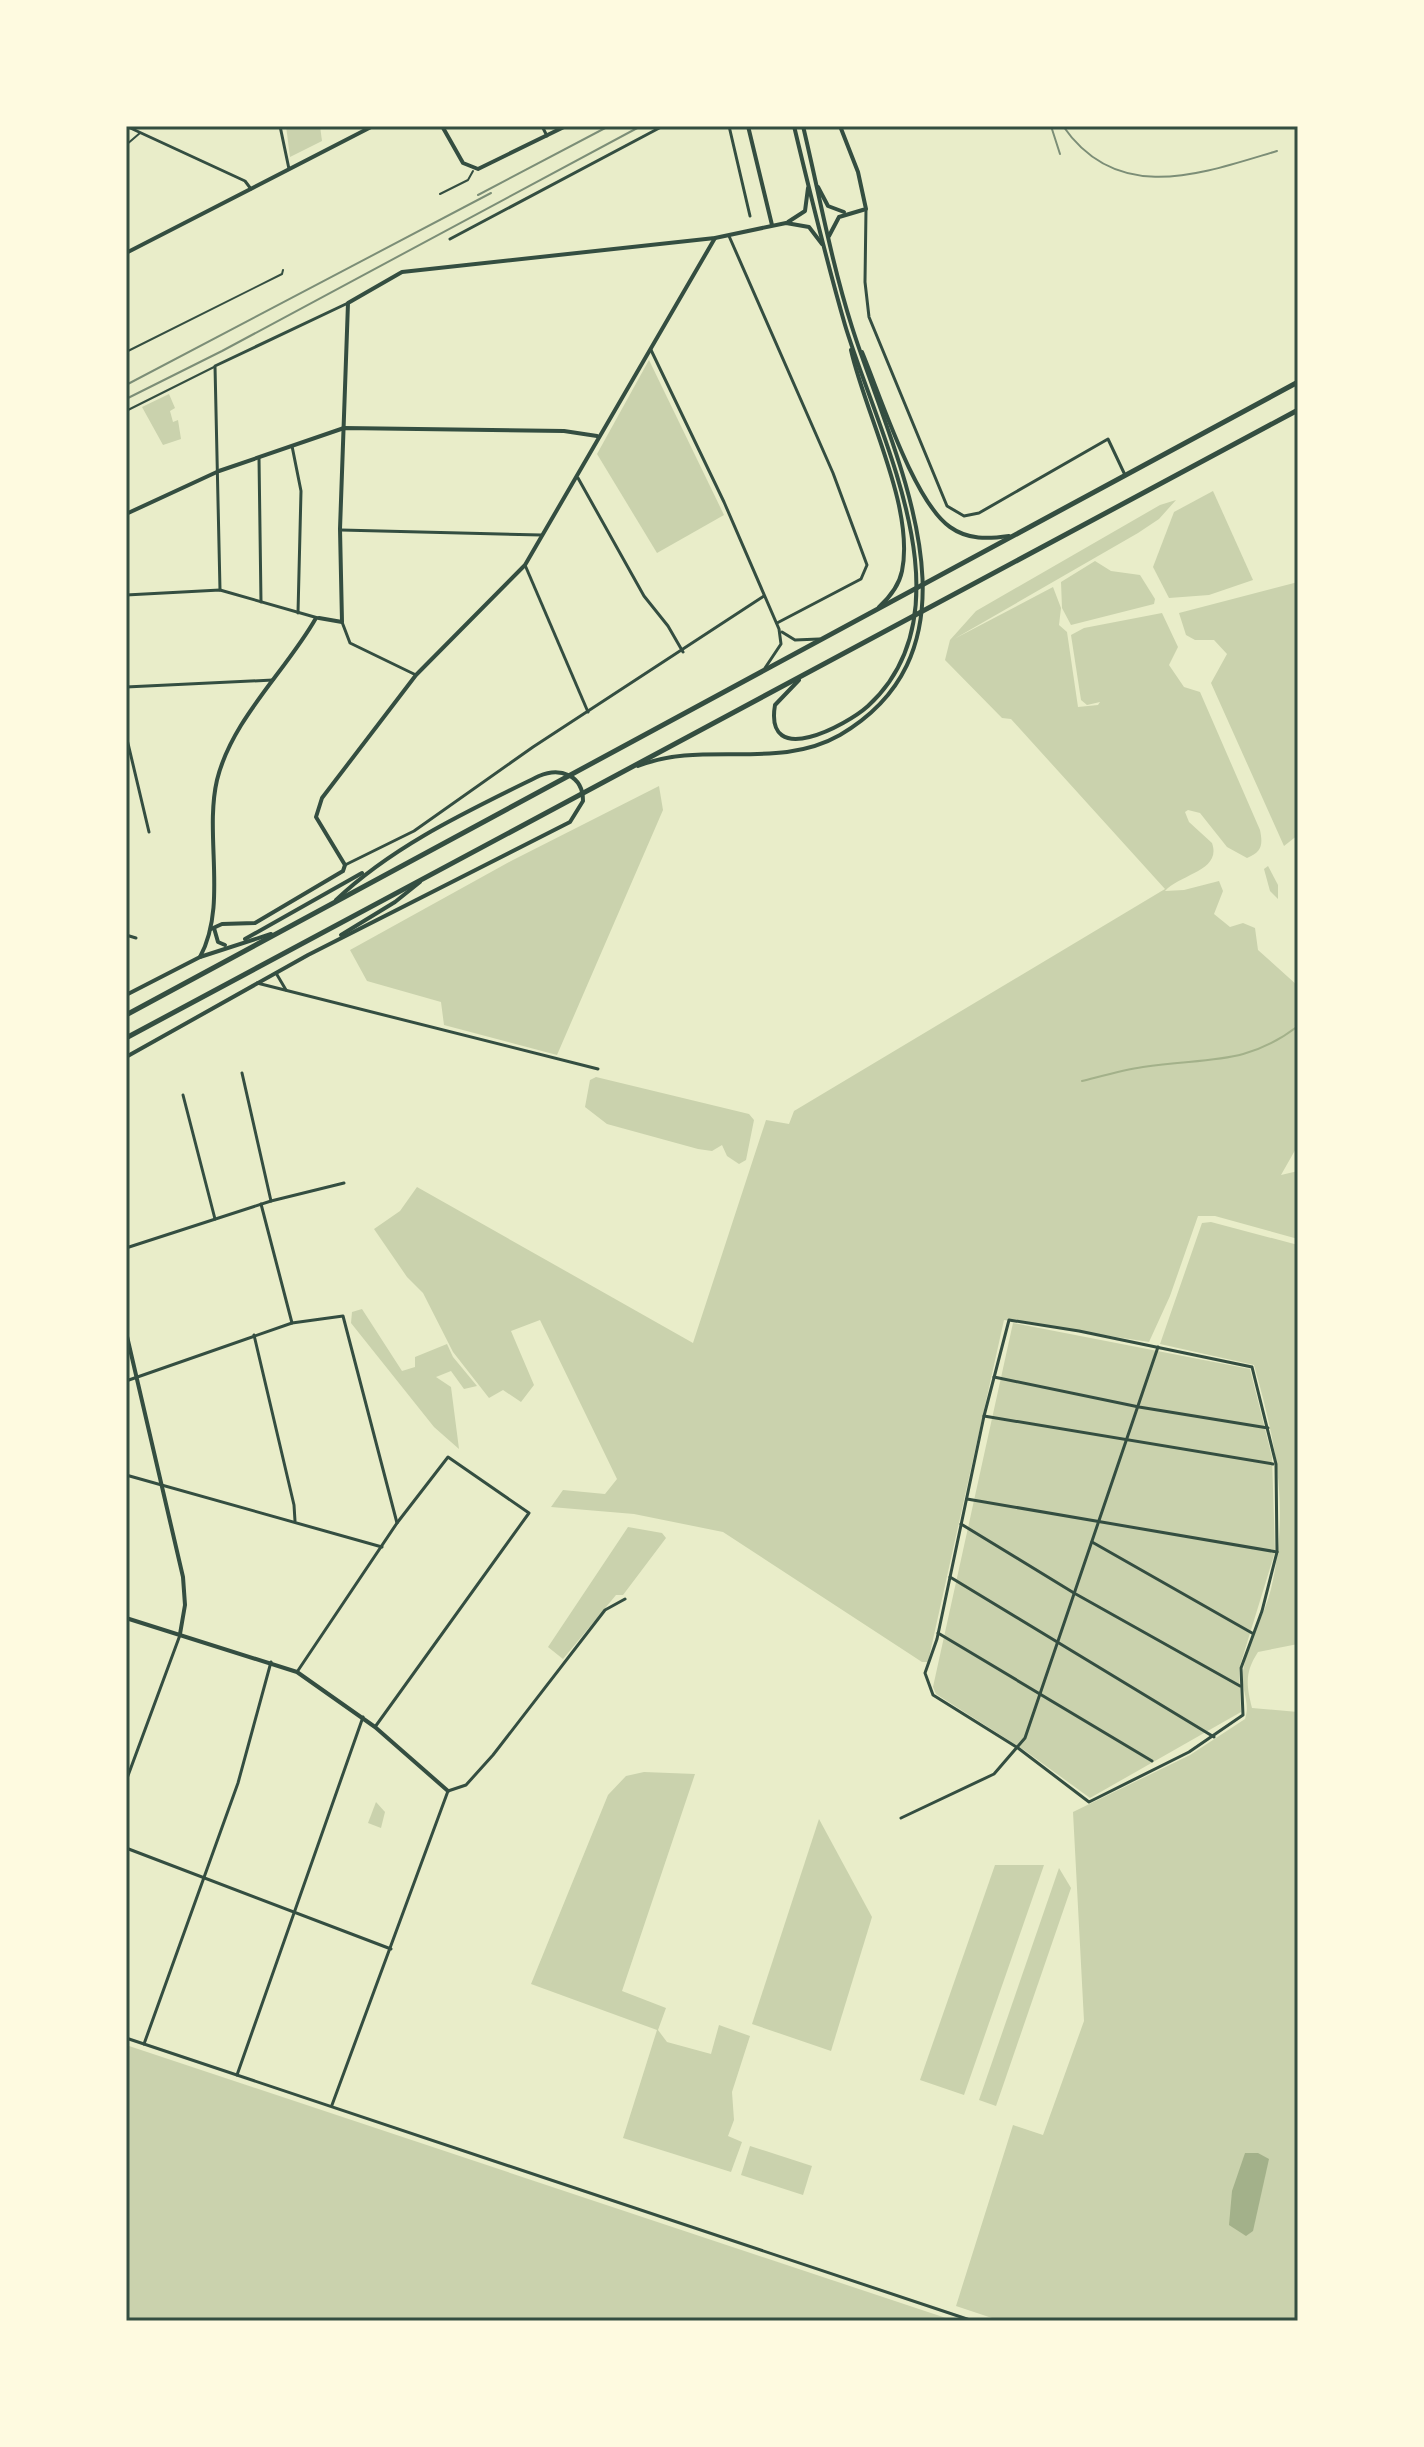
<svg xmlns="http://www.w3.org/2000/svg" width="1424" height="2447" font-family="'Golos Text',sans-serif">
  <style>
    .green { fill: #cad2ad }
    .water { fill: #a3b18a }
    .lines { fill: none; stroke-linecap: round; stroke-linejoin: round }
    .stream { stroke: #a3b18a; stroke-width: 2 }
    .service { stroke: #344e41; stroke-width: 2 }
    .minor { stroke: #344e41; stroke-width: 3 }
    .tertiary { stroke: #344e41; stroke-width: 4 }
    .secondary { stroke: #344e41; stroke-width: 4 }
    .trunk { stroke: #344e41; stroke-width: 5 }
    .rail { stroke: #7c8e77; stroke-width: 2 }
    .neatline { fill: none; stroke: #344e41; stroke-width: 3 }
  </style>
  <rect width="100%" height="100%" fill="#e9edc9"/>
  <g class="green">
    <path d="M286,126h34l2,15 -32,16z"/>
    <path d="M649,360l75,155 -67,38 -60,-99z"/>
    <path d="M169,394l6,14 -5,3 3,11 5,-2 3,19 -18,6 -21,-38z"/>
    <path d="M1213,491l40,89 -44,15 -40,3 -16,-31 21,-55z"/>
    <path d="M1176,500l-17,19 -21,14 -184,106 99,-52 8,21 -2,17 8,7 11,75 20,-2 2,-3 -13,3 -6,-5 -10,-65 13,-7 78,-15 16,34 -9,18 15,22 16,5 60,138c3,15 2,22 -13,28l-20,-11 -27,-34 -12,-3 -3,2 4,10 23,21c10,28 -32,31 -47,48l19,-1 35,-9 4,10 -9,23 16,13 13,-4 12,5 3,22 40,36v37l-7,8 7,-4v118l-17,30 17,-4v68l-83,-23h-17l-28,80 -21,46 -145,-22 -76,342h-6l-199,-130 -89,-18 -83,-7 12,-17 42,4 12,-15 -77,-159 -29,11 23,54 -13,17 -18,-12 -14,8 -36,-46 -30,-59 -16,-16 -33,-48 26,-18 17,-24 276,156 73,-223 23,4 5,-13 371,-222 -154,-170 -9,-1 -57,-58 5,-20 26,-29 184,-106z"/>
    <path d="M1095,561l16,10 29,4 15,24 -1,5 -83,21 -9,-17 -1,-26z"/>
    <path d="M1298,582v253l-14,11 -73,-163 16,-29 -13,-14h-19l-9,-5 -7,-22z"/>
    <path d="M659,786l4,24 -106,245 -113,-30 -3,-23 -74,-21 -17,-31 161,-89z"/>
    <path d="M1268,866l10,19v14l-8,-8 -6,-22z"/>
    <path d="M596,1077l153,37 5,6 -8,40 -7,4 -12,-8 -5,-11 -10,6 -14,-2 -91,-25 -22,-17 5,-27z"/>
    <path d="M1211,1222l87,23v399l-40,8c-13,20 -12,32 -6,56l46,4v609h-297l-45,-15 57,-181 30,10 41,-114 -11,-209 117,-57 55,-36c6,-17 -5,-31 -2,-48 4,-28 21,-54 28,-82 19,-81 5,-146 -17,-224l-94,-21 42,-121z"/>
    <path d="M362,1309l40,62 13,-4v-10l32,-13 6,13 24,29 -13,3 -13,-18 -15,6 15,10 8,62 -25,-22 -83,-104 1,-11z"/>
    <path d="M1013,1323l237,46 22,88 3,95 -36,117 2,43 -151,86 -66,-48 -88,-56 -3,-7z"/>
    <path d="M628,1527l34,6 4,5 -43,57h-7l-53,64 -15,-12z"/>
    <path d="M644,1772l51,2 -73,217 44,17 -8,22 9,12 44,12 8,-29 31,11 -18,56 2,28 -6,16 14,6 -11,30 -108,-34 34,-108 -126,-46 77,-189 18,-19z"/>
    <path d="M376,1802l9,10 -4,16 -13,-5z"/>
    <path d="M819,1819l53,98 -41,134 -79,-27z"/>
    <path d="M995,1865h49l-80,230 -44,-15z"/>
    <path d="M1059,1868l12,20 -75,218 -17,-6z"/>
    <path d="M126,2045l829,276h-829z"/>
    <path d="M750,2146l62,20 -9,29 -62,-20z"/>
  </g>
  <path class="water" d="M1245,2153h13l11,6 -16,72 -7,5 -17,-11 3,-34z"/>
  <g class="lines">
    <path class="stream" d="M1082,1081c20,-5 41,-11 61,-14 62,-10 102,0 155,-41"/>
    <g class="service">
      <path d="M126,145l14,-12"/>
      <path d="M440,194l28,-14 5,-9"/>
      <path d="M126,352l156,-78 1,-4"/>
      <path d="M126,411l88,-44"/>
    </g>
    <g class="minor">
      <path d="M126,126l119,55 6,8"/>
      <path d="M280,126l9,43"/>
      <path d="M542,126l5,10"/>
      <path d="M729,126l21,90"/>
      <path d="M866,209l-1,73 4,35 78,189 17,10 15,-3 129,-74 17,36"/>
      <path d="M729,236l104,237 34,92 -6,14 -84,44"/>
      <path d="M450,239l213,-113"/>
      <path d="M651,350l73,152 55,127 2,15 -16,24"/>
      <path d="M292,446l9,45 -3,122"/>
      <path d="M259,458l2,144"/>
      <path d="M578,478l66,118 24,30 15,26"/>
      <path d="M341,530l200,5"/>
      <path d="M525,565l63,147"/>
      <path d="M220,590l-5,-224 133,-63"/>
      <path d="M126,595l94,-5 98,28"/>
      <path d="M342,622l8,21 66,32"/>
      <path d="M782,632l13,8 24,-1"/>
      <path d="M126,687l147,-7"/>
      <path d="M126,735l23,97"/>
      <path d="M345,865l69,-34 119,-84 231,-151"/>
      <path d="M126,935l10,3"/>
      <path d="M276,973l10,17"/>
      <path d="M257,983l341,86"/>
      <path d="M242,1073l29,128"/>
      <path d="M183,1095l32,124"/>
      <path d="M261,1204l31,119"/>
      <path d="M126,1248l145,-47 73,-18"/>
      <path d="M1009,1320l70,11 173,36 24,97 1,88 -15,59 -21,57 2,47 -54,37 -100,50 -71,-54 -85,-53 -8,-22 12,-34 47,-223z"/>
      <path d="M254,1335l40,170 1,16"/>
      <path d="M994,1377l145,30 129,21"/>
      <path d="M126,1381l166,-58 51,-7 54,207"/>
      <path d="M984,1416l289,48"/>
      <path d="M126,1475l256,72"/>
      <path d="M967,1499l310,53"/>
      <path d="M961,1524l113,69 166,93"/>
      <path d="M1092,1542l160,91"/>
      <path d="M950,1577l264,160"/>
      <path d="M938,1633l214,128"/>
      <path d="M297,1672l100,-149 51,-66 81,56 -154,214"/>
      <path d="M126,1781l54,-146"/>
      <path d="M901,1818l93,-44 31,-36 133,-391"/>
      <path d="M126,1848l265,101"/>
      <path d="M126,2038l847,283"/>
      <path d="M144,2044l94,-261 33,-121"/>
      <path d="M237,2075l126,-358"/>
      <path d="M332,2105l116,-314 18,-6 27,-30 112,-145 20,-11"/>
    </g>
    <g class="tertiary">
      <path d="M748,126l24,99"/>
      <path d="M818,187l10,19 16,6"/>
      <path d="M788,222l17,-11 3,-23"/>
      <path d="M829,236l10,-19 27,-8 -8,-37 -18,-46"/>
      <path d="M126,514l93,-43 125,-43 220,3 33,5"/>
      <path d="M319,618l23,4 -2,-93 8,-226 54,-31 313,-34 71,-15 23,4 13,17"/>
      <path d="M214,928l4,14 7,3"/>
      <path d="M211,929l11,-5 33,-1 88,-52 2,-6 -29,-48 6,-19 94,-123 109,-110 190,-327"/>
      <path d="M341,935l54,-33 25,-20"/>
      <path d="M245,939l117,-66"/>
      <path d="M200,957c28,-52 4,-121 17,-177 15,-61 69,-109 99,-162"/>
      <path d="M126,995l74,-38 71,-23"/>
      <path d="M126,1057l182,-102 262,-133 13,-21c0,-26 -23,-34 -44,-25 -71,35 -145,69 -203,124"/>
      <path d="M126,1332l57,245 2,28 -5,29"/>
      <path d="M126,1618l171,54 78,55 73,64"/>
    </g>
    <g class="secondary">
      <path d="M442,126l21,37 15,6 88,-43"/>
      <path d="M794,126c16,67 32,133 51,199 33,110 129,284 23,381 -21,19 -104,64 -93,-1l24,-25"/>
      <path d="M126,253l247,-127"/>
      <path d="M851,350c14,63 64,158 51,221 -3,15 -12,26 -23,36"/>
      <path d="M862,352c18,43 52,150 88,175 18,13 38,12 59,9"/>
      <path d="M638,766c66,-26 139,5 202,-31 155,-91 52,-281 12,-408 -21,-66 -33,-134 -49,-201"/>
    </g>
    <g class="trunk">
      <path d="M126,1015l1172,-633"/>
      <path d="M126,1038l1172,-628"/>
    </g>
    <g class="rail">
      <path d="M1051,126l9,28"/>
      <path d="M1063,126c55,80 140,47 214,25"/>
      <path d="M478,195l131,-69"/>
      <path d="M126,385l365,-192"/>
      <path d="M126,399l96,-48 419,-225"/>
    </g>
  </g>
  <rect width="1424" height="2447" fill="none" stroke="#fefae0" stroke-width="256"/>
  <rect x="128" y="128" width="1168" height="2191" class="neatline"/>
</svg>
